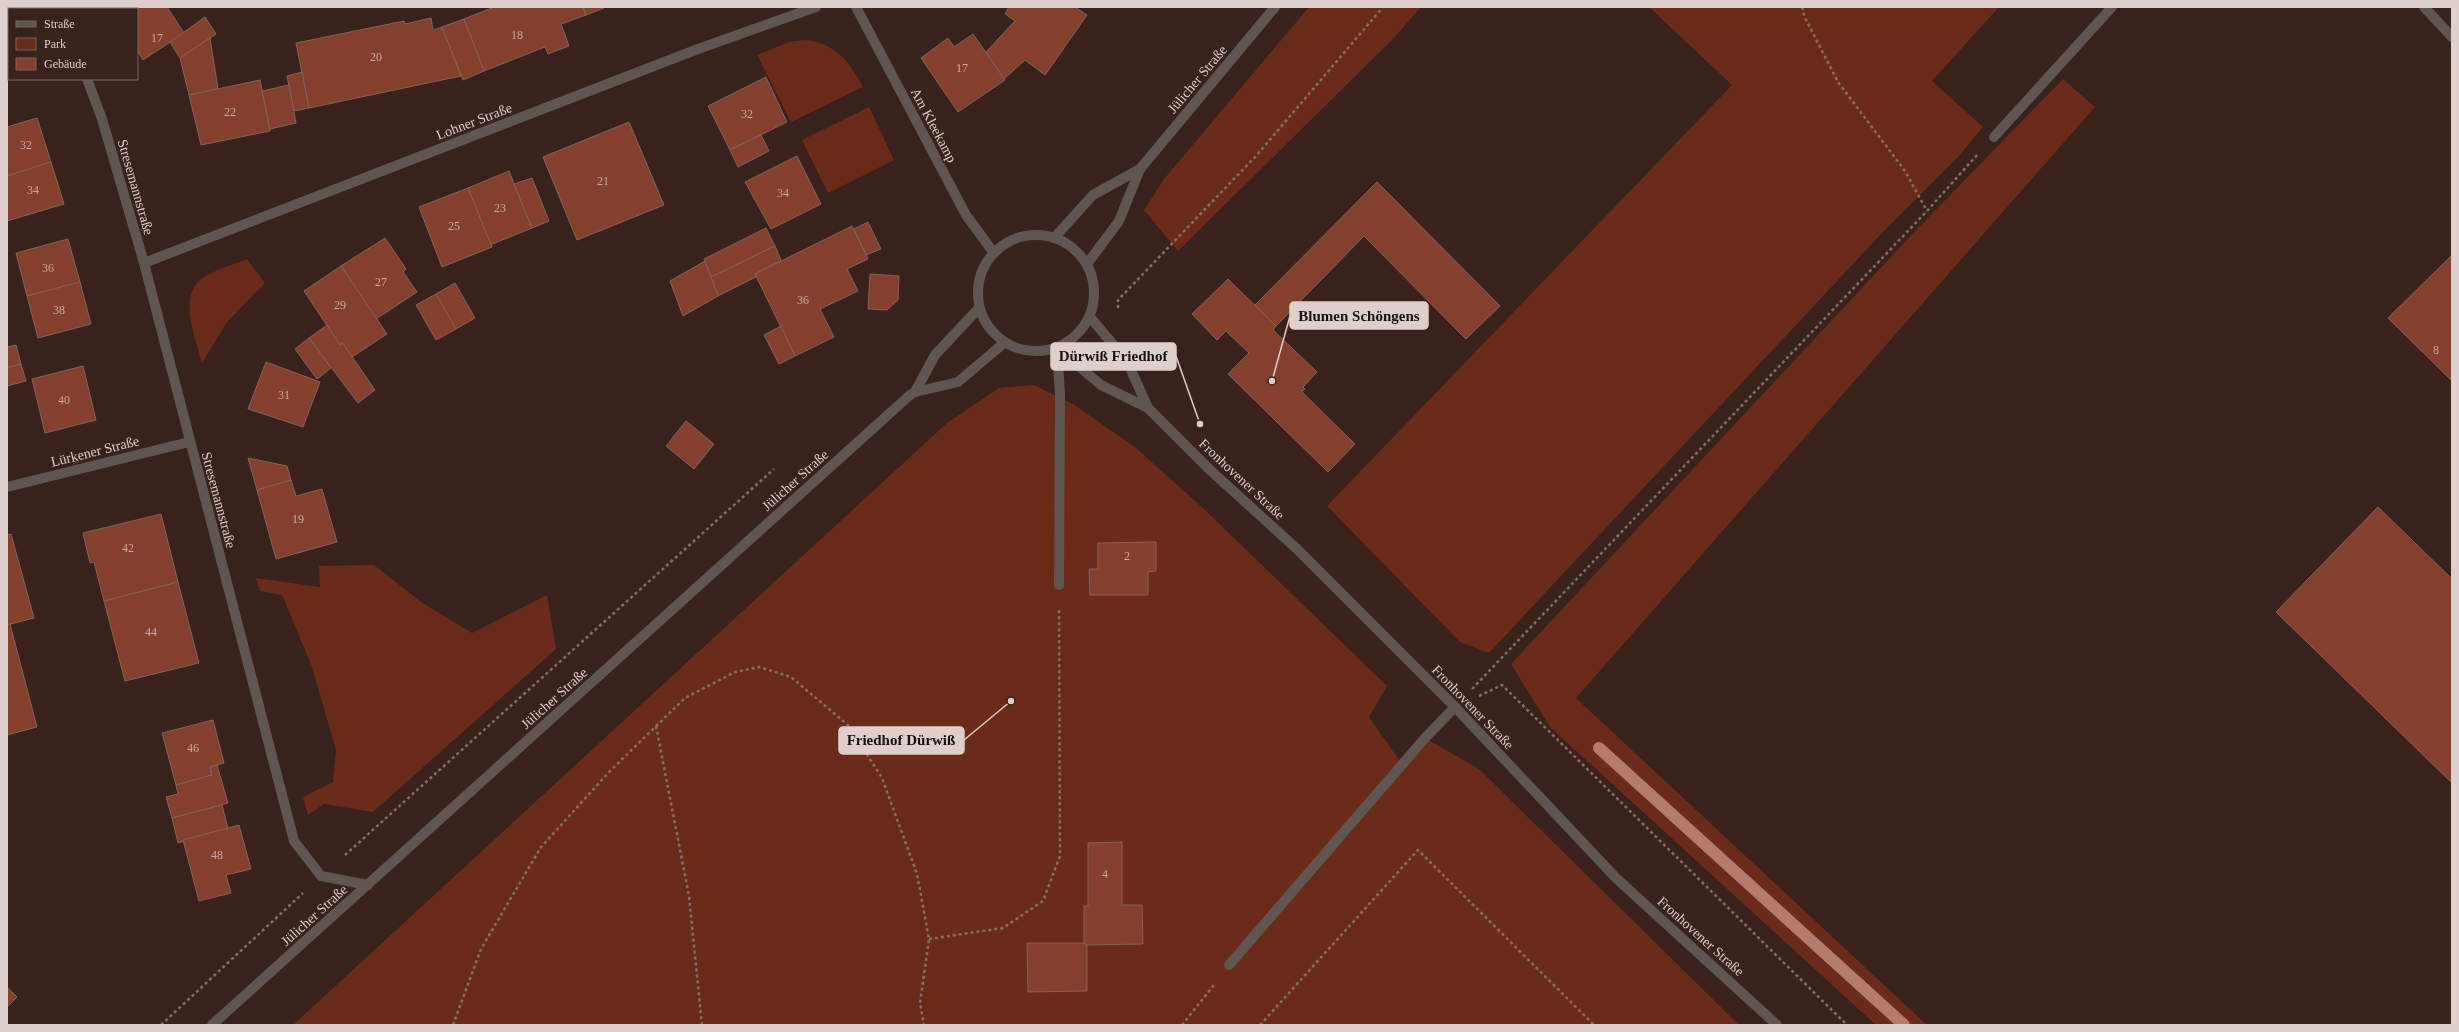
<svg xmlns="http://www.w3.org/2000/svg" width="2459" height="1032" font-family="Georgia,serif">
	<style>
		.green { fill: #6a2b19 }
		.lines { fill: none; stroke-linecap: round; stroke-linejoin: round }
		.stream { stroke: #b37c6d; stroke-width: 12 }
		.building { fill: #84402d; stroke: #80645c }
		.path { stroke: #84706a; stroke-width: 2.5; stroke-dasharray: 3 3; stroke-linecap: butt }
		.minor { stroke: #615552; stroke-width: 10 }
		.labels { text-anchor: middle; stroke-width: 3.5; stroke-linejoin: round; paint-order: stroke }
		.number-label { font-size: 12px; fill: #c8aba3 }
		.street-label { font-size: 14px; fill: #dfcfca; stroke: #39221b }
		.leader { fill: none; stroke: #dfcfca; stroke-width: 1.5 }
		.callout-dot { fill: #dfcfca; stroke: #39221b; stroke-width: 1.5 }
		.callout { fill: #dfcfca; stroke: #dfcfca; stroke-width: 1.5 }
		.callout-label { font-size: 15px; text-anchor: middle; font-weight: bold; fill: #111 }
	</style>
	<rect width="100%" height="100%" fill="#39221b"/>
	<g class="green">
		<polygon points="1309,7 1421,7 1392,40 1178,251 1144,210 1164,179"/>
		<polygon points="1649,7 1999,7 1932,81 1983,127 1958,157 1882,233 1489,653 1460,642 1327,506 1732,85"/>
		<path d="M805,40C835,43 850,62 863,87L791,122L757,55L789,42Z"/>
		<polygon points="2063,79 2095,107 1576,698 1927,1025 1876,1025 1550,727 1511,664 1917,229"/>
		<polygon points="869,107 894,160 828,193 802,140"/>
		<path d="M247,259L265,283L227,322L202,363C196,338 176,295 204,277C217,269 233,265 247,259Z"/>
		<polygon points="1034,385 1073,404 1136,448 1205,510 1387,686 1369,717 1402,764 1425,738 1479,769 1739,1025 293,1025 947,423 999,388"/>
		<polygon points="374,565 421,602 472,633 547,595 556,649 373,812 324,804 308,815 303,797 333,782 336,750 312,667 282,595 260,591 256,578 320,587 319,566"/>
	</g>
	<g class="lines">
		<polyline class="stream" points="1599,748 1904,1025"/>
	</g>
	<g class="building">
		<polygon points="108,7 135,7 132,9 109,9"/>
		<polygon points="135,7 167,7 184,33 143,60 137,50 137,9 132,9"/>
		<polygon points="494,7 583,7 586,15 561,24 569,46 548,54 545,47 484,71 464,19"/>
		<polygon points="583,7 604,7 604,8 586,15"/>
		<polygon points="1009,7 1075,7 1087,15 1045,75 1025,60 1004,79 986,52 1015,21 1005,14"/>
		<polygon points="205,17 216,34 180,58 170,42"/>
		<polygon points="431,18 433,30 442,27 461,76 309,108 296,43 404,21 405,24"/>
		<polygon points="464,19 484,71 463,80 442,27"/>
		<polygon points="973,34 1005,80 958,112 921,58 948,38 954,47"/>
		<polygon points="210,38 218,89 189,95 180,58"/>
		<polygon points="7,65 9,68 7,75"/>
		<polygon points="302,72 309,108 294,111 287,76"/>
		<polygon points="766,77 787,122 730,150 708,106"/>
		<polygon points="260,80 270,131 201,145 189,95"/>
		<polygon points="289,85 296,123 270,129 262,91"/>
		<polygon points="37,118 51,162 7,176 7,127"/>
		<polygon points="629,122 664,205 577,240 543,157"/>
		<polygon points="761,135 769,151 738,167 730,150"/>
		<polygon points="797,156 821,204 771,229 745,182"/>
		<polygon points="51,162 64,204 7,221 7,176"/>
		<polygon points="509,171 532,228 490,245 468,188"/>
		<polygon points="532,178 549,221 532,228 514,184"/>
		<polygon points="1377,182 1500,306 1466,339 1364,236 1276,326 1255,305"/>
		<polygon points="468,188 492,247 442,267 419,207"/>
		<polygon points="868,222 881,249 866,255 854,229"/>
		<polygon points="852,226 868,259 847,269 858,291 820,309 834,337 795,356 755,274"/>
		<polygon points="766,228 775,246 711,277 704,259"/>
		<polygon points="385,238 406,269 403,272 417,292 376,319 341,266"/>
		<polygon points="68,239 80,282 27,296 16,253"/>
		<polygon points="775,246 781,260 755,274 756,277 718,296 711,277"/>
		<polygon points="2452,255 2452,381 2388,318"/>
		<polygon points="705,261 718,296 683,316 670,281"/>
		<polygon points="341,266 387,334 352,357 342,342 340,345 304,291"/>
		<polygon points="870,274 899,276 898,300 887,310 868,309"/>
		<polygon points="1228,279 1276,326 1273,330 1317,372 1303,387 1305,389 1302,392 1355,444 1328,472 1228,374 1249,353 1226,331 1217,340 1192,314"/>
		<polygon points="80,282 91,324 38,338 27,296"/>
		<polygon points="455,283 475,318 456,329 436,294"/>
		<polygon points="436,294 456,329 436,340 416,305"/>
		<polygon points="327,325 340,345 342,342 375,390 358,403 309,338"/>
		<polygon points="781,326 795,356 779,364 764,335"/>
		<polygon points="309,338 331,368 317,379 295,349"/>
		<polygon points="16,345 21,364 7,368 7,347"/>
		<polygon points="266,362 320,382 303,427 248,409"/>
		<polygon points="21,364 26,381 7,386 7,368"/>
		<polygon points="83,366 96,420 45,433 32,379"/>
		<polygon points="686,421 714,444 694,469 666,446"/>
		<polygon points="248,458 287,466 291,480 257,490"/>
		<polygon points="291,480 296,496 322,489 337,542 276,559 257,490"/>
		<polygon points="2378,507 2452,579 2452,783 2276,612"/>
		<polygon points="161,514 178,582 104,601 94,562 90,563 83,533"/>
		<polygon points="11,534 34,618 7,625 7,535"/>
		<polygon points="1156,542 1156,571 1148,572 1148,595 1090,595 1089,569 1098,569 1098,543"/>
		<polygon points="178,582 199,663 125,681 104,601"/>
		<polygon points="10,624 37,727 7,735 7,625"/>
		<polygon points="213,720 224,763 210,767 212,775 176,785 162,733"/>
		<polygon points="217,765 228,803 172,818 166,797 178,794 176,785 212,775 210,767"/>
		<polygon points="222,805 228,828 178,843 172,818"/>
		<polygon points="239,825 251,869 226,875 231,893 199,901 183,840"/>
		<polygon points="1122,842 1122,905 1142,905 1143,944 1084,945 1084,906 1088,906 1088,843"/>
		<polygon points="1027,943 1084,943 1087,945 1087,991 1028,992"/>
		<polygon points="7,987 17,997 7,1007"/>
	</g>
	<g class="lines">
		<g class="path">
			<polyline points="1802,7 1805,18 1838,82 1905,171 1927,211"/>
			<polyline points="1118,308 1118,300 1256,156 1383,7"/>
			<polyline points="1472,689 1927,211 1977,155"/>
			<polyline points="1479,696 1502,685 1847,1025"/>
			<polyline points="656,726 689,896 702,1025"/>
			<polyline points="345,855 774,469"/>
			<polyline points="929,939 1003,928 1043,901 1060,856 1059,610"/>
			<polyline points="161,1025 303,893"/>
			<polyline points="453,1025 481,949 541,847 611,770 685,698 735,672 759,667 791,677 849,726 882,778 917,874 929,939 920,1003 924,1025"/>
			<polyline points="1182,1025 1214,985"/>
			<polyline points="1260,1025 1418,850 1594,1025"/>
		</g>
		<g class="minor">
			<polyline points="50,7 51,9"/>
			<polyline points="856,7 966,215 994,253"/>
			<polyline points="2424,7 2452,37"/>
			<polyline points="87,79 102,119 144,263 294,841 321,876 368,885"/>
			<polyline points="1994,137 2112,7"/>
			<circle cx="1036" cy="293" r="58"/>
			<polyline points="1054,238 1093,195 1140,169"/>
			<polyline points="144,263 698,49 816,7"/>
			<polyline points="1087,264 1119,221 1140,169 1275,7"/>
			<polyline points="1090,317 1127,361 1148,408"/>
			<polyline points="1057,348 1101,385 1148,408 1210,470 1297,549 1455,707 1616,878 1777,1025"/>
			<polyline points="1057,348 1060,394 1059,585"/>
			<polyline points="915,392 935,355 979,308"/>
			<polyline points="7,487 189,442"/>
			<polyline points="1229,965 1425,738 1455,707"/>
			<polyline points="212,1025 910,395 915,392 958,382 1004,343"/>
		</g>
	</g>
	<g class="labels">
		<g class="number-label">
			<text x="517" y="39">18</text>
			<text x="157" y="42">17</text>
			<text x="376" y="61">20</text>
			<text x="962" y="72">17</text>
			<text x="230" y="116">22</text>
			<text x="747" y="118">32</text>
			<text x="26" y="149">32</text>
			<text x="603" y="185">21</text>
			<text x="33" y="194">34</text>
			<text x="783" y="197">34</text>
			<text x="500" y="212">23</text>
			<text x="454" y="230">25</text>
			<text x="48" y="272">36</text>
			<text x="381" y="286">27</text>
			<text x="803" y="304">36</text>
			<text x="340" y="309">29</text>
			<text x="59" y="314">38</text>
			<text x="2436" y="354">8</text>
			<text x="284" y="399">31</text>
			<text x="64" y="404">40</text>
			<text x="298" y="523">19</text>
			<text x="128" y="552">42</text>
			<text x="1127" y="560">2</text>
			<text x="151" y="636">44</text>
			<text x="193" y="752">46</text>
			<text x="217" y="859">48</text>
			<text x="1105" y="878">4</text>
		</g>
		<g class="street-label">
			<text transform="translate(1197 79) rotate(-50)" y="5">Jülicher Straße</text>
			<text transform="translate(474 121) rotate(-21)" y="5">Lohner Straße</text>
			<text transform="translate(934 125) rotate(62)" y="5">Am Kleekamp</text>
			<text transform="translate(136 187) rotate(74)" y="5">Stresemannstraße</text>
			<text transform="translate(95 451) rotate(-14)" y="5">Lürkener Straße</text>
			<text transform="translate(1242 479) rotate(43)" y="5">Fronhovener Straße</text>
			<text transform="translate(795 480) rotate(-42)" y="5">Jülicher Straße</text>
			<text transform="translate(219 500) rotate(75)" y="5">Stresemannstraße</text>
			<text transform="translate(554 698) rotate(-42)" y="5">Jülicher Straße</text>
			<text transform="translate(1473 707) rotate(46)" y="5">Fronhovener Straße</text>
			<text transform="translate(314 915) rotate(-42)" y="5">Jülicher Straße</text>
			<text transform="translate(1701 936) rotate(42)" y="5">Fronhovener Straße</text>
		</g>
	</g>
	<path class="leader" d="M1272 381L1290 316M1200 424L1176 356M1011 701L964 740"/>
	<g class="callout-dot">
		<circle cx="1272" cy="381" r="4"/>
		<circle cx="1200" cy="424" r="4"/>
		<circle cx="1011" cy="701" r="4"/>
	</g>
	<g class="callout">
		<rect x="1290" y="302" width="138" height="27" rx="4"/>
		<rect x="1051" y="343" width="125" height="27" rx="4"/>
		<rect x="839" y="727" width="125" height="27" rx="4"/>
	</g>
	<g class="callout-label">
		<text x="1359" y="321">Blumen Schöngens</text>
		<text x="1113" y="361">Dürwiß Friedhof</text>
		<text x="901" y="745">Friedhof Dürwiß</text>
	</g>
	<rect width="2459" height="1032" fill="none" stroke="#dfcfca" stroke-width="16"/>
	<rect x="8" y="8" width="130" height="72" fill="#39221b" stroke="#7b6761"/>
	<rect x="16" y="21" width="20" height="6" fill="#615552" stroke="#7b6761"/>
	<text x="44" y="28" font-size="12" fill="#dfcfca">Straße</text>
	<rect x="16" y="38" width="20" height="12" fill="#6a2b19" stroke="#7b6761"/>
	<text x="44" y="48" font-size="12" fill="#dfcfca">Park</text>
	<rect x="16" y="58" width="20" height="12" fill="#84402d" stroke="#7b6761"/>
	<text x="44" y="68" font-size="12" fill="#dfcfca">Gebäude</text>
</svg>
